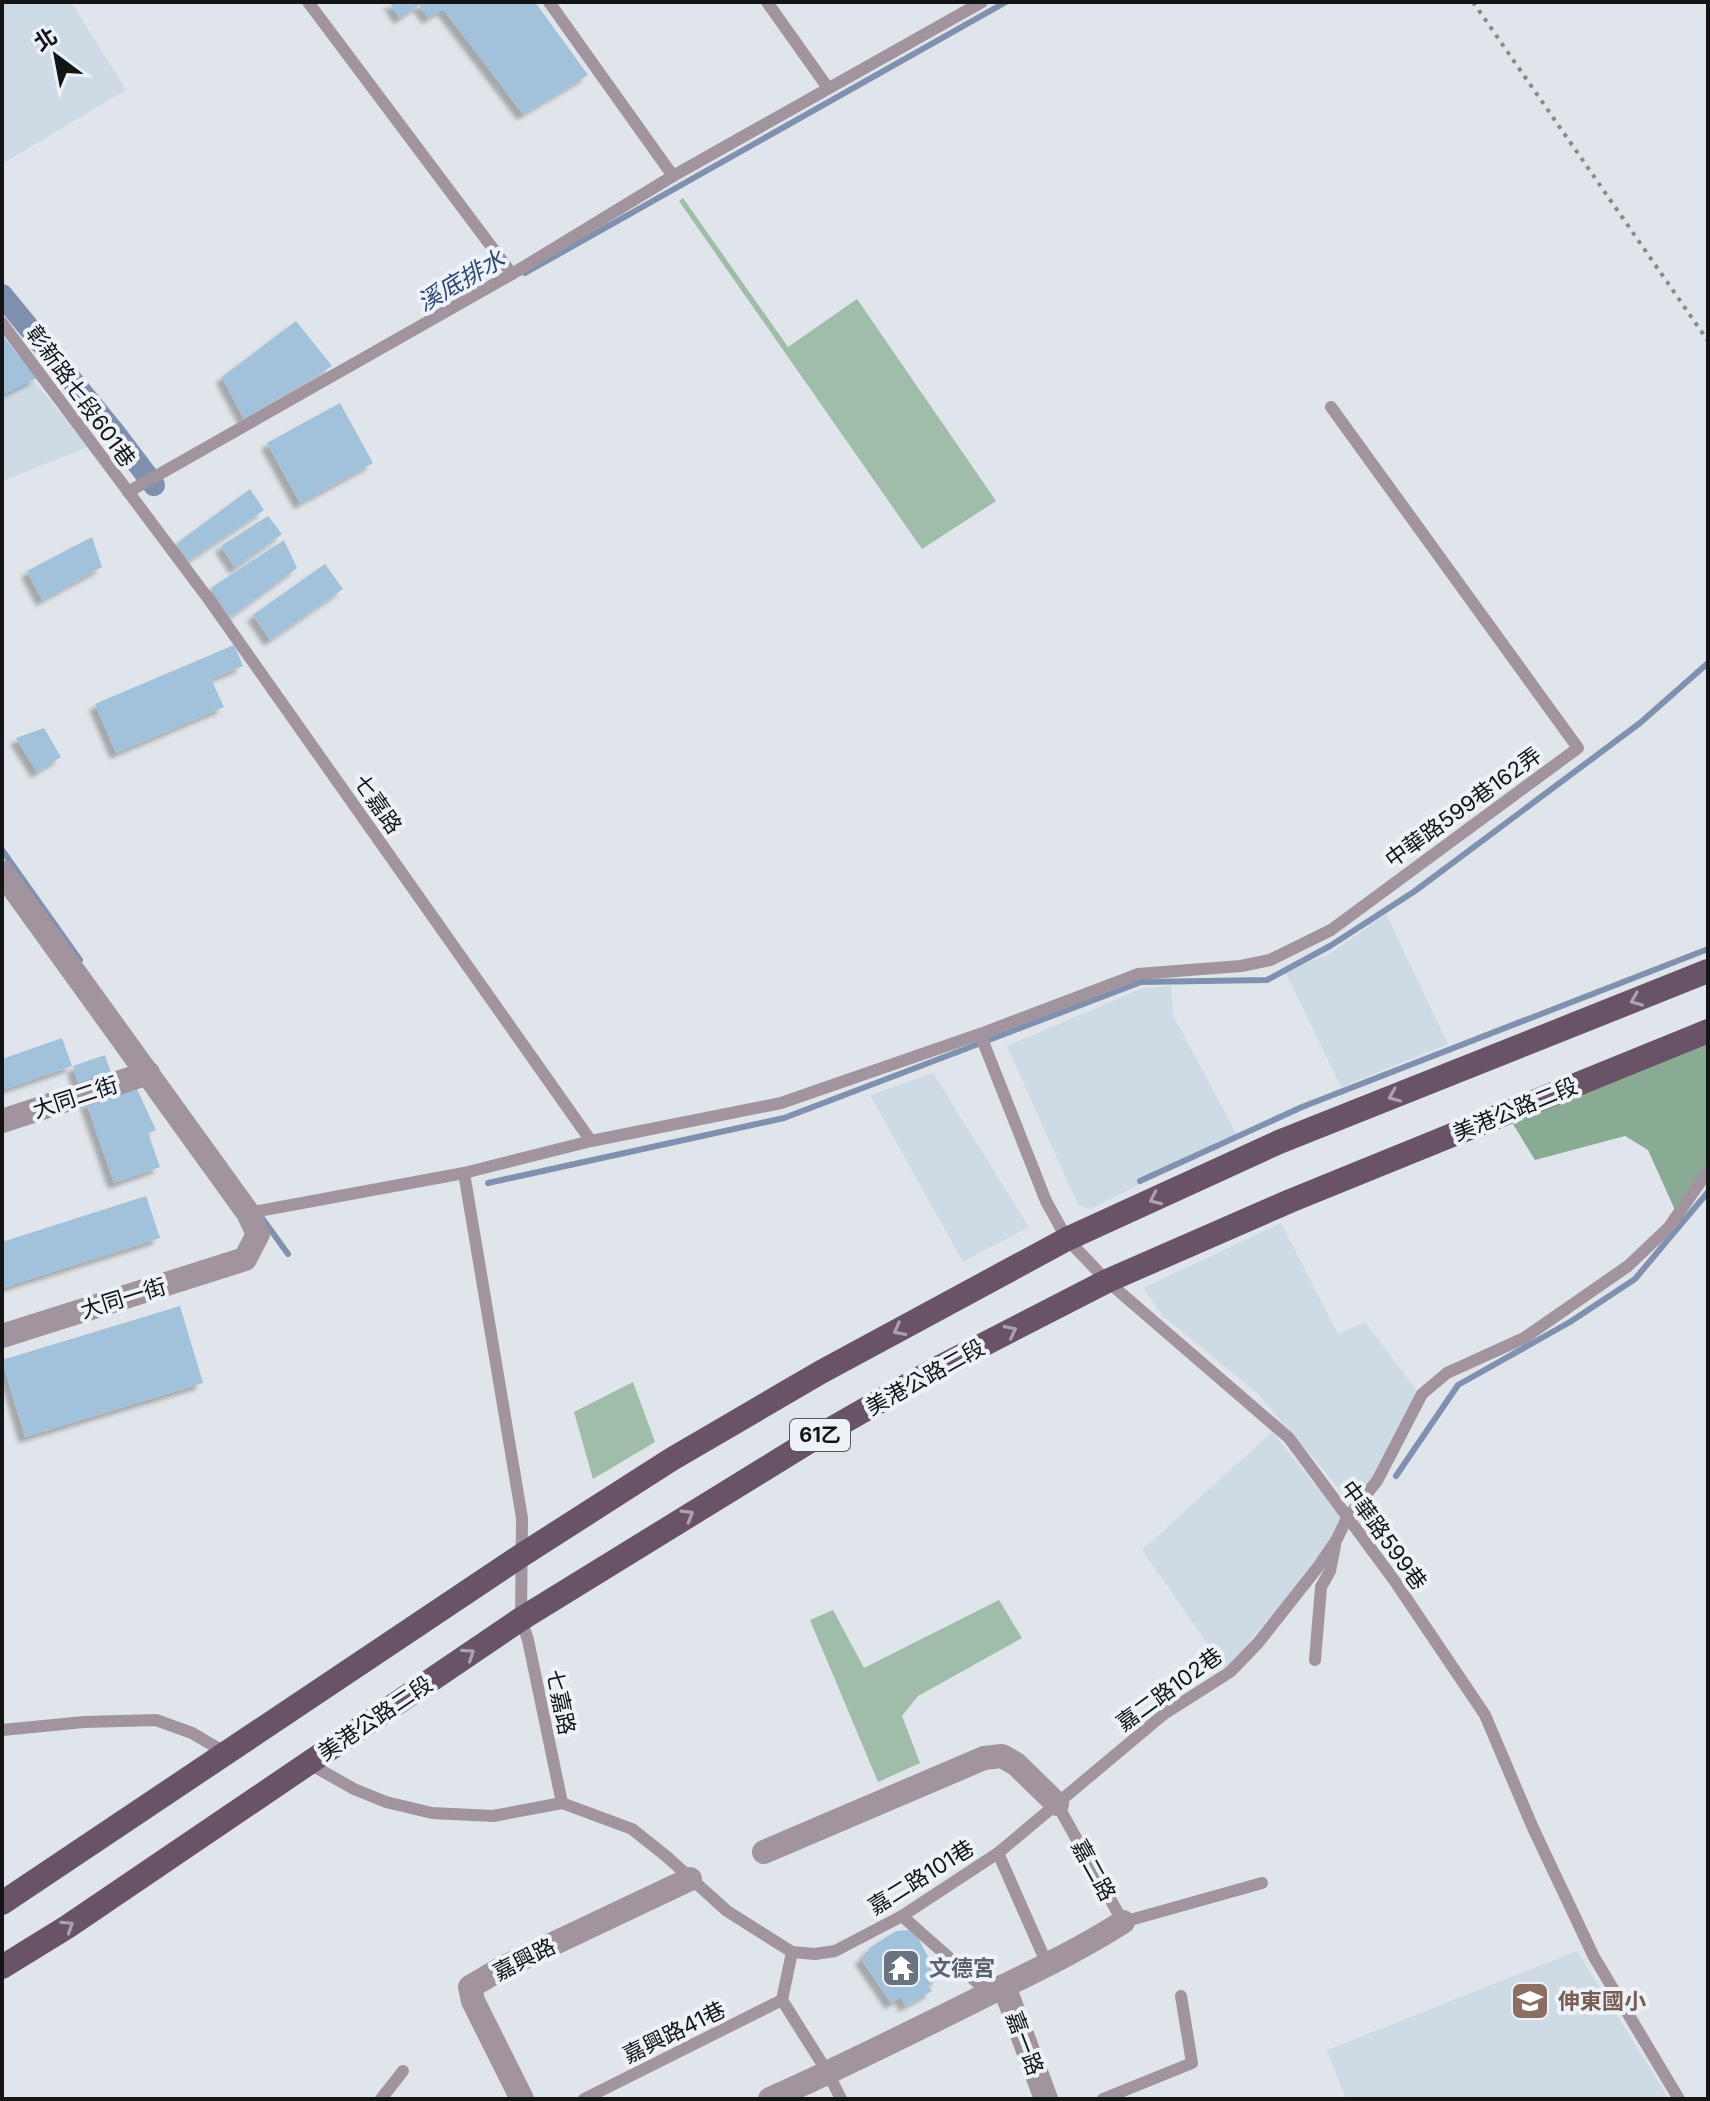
<svg xmlns="http://www.w3.org/2000/svg" width="1710" height="2101" font-family="Inter,'Noto Sans TC',sans-serif">
	<style>
		.built { fill: #cedbe5 }
		.green { fill: #9fbda8 }
		.forest { fill: #89ab94 }
		.lines { fill: none; stroke-linecap: round; stroke-linejoin: round }
		.stream { stroke: #8091b0; stroke-width: 6 }
		.canal { stroke: #8091b0; stroke-width: 22 }
		.building { fill: #a2c1da; filter: url(#shadow) }
		.path { stroke: #878b8f; stroke-width: 4; stroke-dasharray: 4 6; stroke-linecap: butt }
		.lane { stroke: #a1949f; stroke-width: 12 }
		.street { stroke: #a1949f; stroke-width: 24 }
		.primary { stroke: #695366; stroke-width: 24 }
		.oneway { stroke: #aaa2af }
		.labels { text-anchor: middle; stroke-width: 8; stroke-linejoin: round; paint-order: stroke }
		.shield { fill: #ecf2f8; stroke: #53575a; stroke-width: 2 }
		.shield-label { font-size: 20px; font-weight: bold; fill: #121416 }
		.street-label { font-size: 22px; fill: #121416; stroke: #ecf2f8 }
		.worship-label { font-size: 22px; font-weight: bold; fill: #5b616d; stroke: #ecf2f8; text-anchor: start }
		.education-label { font-size: 22px; font-weight: bold; fill: #785e54; stroke: #ecf2f8; text-anchor: start }
		.water-label { font-size: 24px; font-style: italic; fill: #304773; stroke: #ecf2f8 }
	</style>
	<defs>
		<filter id="shadow"><feDropShadow dx="-6" dy="6" stdDeviation="2" flood-color="#0004"/></filter>
	</defs>
	<rect width="100%" height="100%" fill="#dfe5ea"/>
	<g class="built">
		<polygon points="7,2 71,2 126,90 2,164 2,5"/>
		<polygon points="2,342 88,447 2,481"/>
		<polygon points="1386,914 1448,1044 1341,1087 1285,971 1330,954"/>
		<polygon points="1171,986 1173,1015 1237,1135 1091,1209 1078,1205 1007,1046 1143,988"/>
		<polygon points="933,1073 1029,1227 963,1262 870,1095"/>
		<polygon points="1281,1223 1338,1334 1365,1322 1425,1402 1371,1489 1359,1495 1346,1496 1258,1394 1163,1316 1143,1288"/>
		<polygon points="1272,1432 1341,1517 1338,1535 1226,1670 1142,1550"/>
		<polygon points="1577,1951 1669,2099 1346,2099 1327,2050"/>
	</g>
	<g class="green">
		<polygon points="683,198 788,347 857,299 996,501 922,549 679,201"/>
		<polygon points="633,1382 655,1442 593,1479 574,1412"/>
		<polygon points="999,1600 1022,1638 918,1696 902,1716 920,1763 878,1782 810,1620 833,1610 864,1668"/>
	</g>
	<polygon class="forest" points="1708,1041 1708,1174 1679,1219 1648,1150 1625,1136 1535,1160 1513,1124"/>
	<g class="lines">
		<g class="stream">
			<polyline points="525,273 1006,2"/>
			<polyline points="2,850 80,960"/>
			<polyline points="1140,1181 1302,1107 1708,949"/>
			<polyline points="488,1183 784,1118 1141,982 1267,980 1330,946 1415,891 1640,723 1708,663"/>
			<polyline points="262,1218 288,1254"/>
			<polyline points="1396,1476 1458,1385 1570,1322 1635,1279 1708,1192"/>
		</g>
		<polyline class="canal" points="2,295 114,432 154,485"/>
	</g>
	<g class="building">
		<polygon points="389,2 535,2 588,75 523,114 443,9 428,18 419,5 400,18"/>
		<polygon points="296,321 332,366 244,419 222,377"/>
		<polygon points="2,335 37,378 2,395"/>
		<polygon points="340,403 373,463 300,503 267,443"/>
		<polygon points="250,489 264,510 188,561 176,544"/>
		<polygon points="268,516 282,534 235,568 221,546"/>
		<polygon points="92,537 102,567 42,600 27,571"/>
		<polygon points="284,540 297,568 229,618 211,588"/>
		<polygon points="325,564 343,589 270,640 253,615"/>
		<polygon points="234,645 243,666 211,679 224,707 116,753 95,704"/>
		<polygon points="44,728 61,757 37,772 16,738"/>
		<polygon points="62,1038 72,1066 2,1090 2,1059"/>
		<polygon points="105,1055 114,1082 80,1092 73,1066"/>
		<polygon points="135,1085 156,1130 148,1133 160,1167 114,1183 86,1102"/>
		<polygon points="146,1196 160,1238 2,1288 2,1242"/>
		<polygon points="180,1306 203,1383 25,1437 2,1360"/>
		<polygon points="914,1930 939,1978 928,1985 932,1991 905,2006 901,1997 891,2003 861,1959 871,1947 896,1931"/>
	</g>
	<g class="lines">
		<polyline class="path" points="1473,2 1708,341"/>
		<g class="lane">
			<polyline points="308,2 512,274"/>
			<polyline points="549,2 673,176"/>
			<polyline points="767,2 828,88"/>
			<polyline points="2,323 210,601 591,1141"/>
			<polyline points="128,492 512,274 673,176 982,2"/>
			<polyline points="980,1034 1046,1201 1067,1239 1107,1281 1289,1438 1394,1580 1485,1715 1533,1828 1594,1957 1679,2099"/>
			<polyline points="464,1173 522,1518 521,1619 528,1640 562,1803 632,1829 666,1856 727,1911 792,1952 815,1954 835,1951 902,1916 998,1853 1164,1714 1230,1672 1258,1643 1318,1567 1337,1539 1347,1518 1377,1481 1422,1394 1447,1373 1524,1338 1628,1266 1669,1227 1708,1171"/>
			<polyline points="248,1213 464,1173 591,1141 781,1103 980,1034 1138,974 1241,966 1270,960 1331,930 1578,748 1331,407"/>
			<polyline points="1315,1660 1321,1587 1330,1571 1335,1546"/>
			<polyline points="2,1730 84,1722 156,1720 192,1733 226,1753"/>
			<polyline points="308,1763 354,1789 386,1802 432,1813 493,1816 562,1803"/>
			<polyline points="1057,1804 1123,1922 1262,1883"/>
			<polyline points="998,1853 1047,1964"/>
			<polyline points="902,1916 989,1993"/>
			<polyline points="792,1952 782,2000 828,2073 841,2099"/>
			<polyline points="381,2099 403,2071"/>
			<polyline points="584,2099 782,2000"/>
			<polyline points="1103,2099 1192,2063 1181,1996"/>
		</g>
		<g class="street">
			<polyline points="2,872 248,1213 258,1234 245,1259 2,1336"/>
			<polyline points="2,1121 148,1073"/>
			<polyline points="764,1852 984,1758 1002,1756 1016,1764 1057,1804"/>
			<polyline points="1004,1986 1046,2099"/>
			<polyline points="522,2099 473,2001 470,1987 502,1968 690,1879"/>
			<path d="M770,2099C840,2068 908,2034 976,2000C1026,1975 1076,1952 1123,1922"/>
		</g>
		<g class="primary">
			<polyline points="2,1903 522,1555 672,1459 821,1372 1067,1239 1279,1142 1708,971"/>
			<polyline points="2,1967 67,1927 521,1619 810,1441 938,1368 1107,1281 1290,1201 1708,1031"/>
		</g>
	</g>
	<defs><path id="oneway-chevron" d="M-2-3.5L2.5 0L-2 3.5" fill="none" stroke-width="1.6" stroke-linecap="round" stroke-linejoin="round" transform="scale(2)"/></defs>
	<g class="oneway">
		<use href="#oneway-chevron" transform="translate(1636 1000) rotate(158)"/>
		<use href="#oneway-chevron" transform="translate(1394 1096) rotate(158)"/>
		<use href="#oneway-chevron" transform="translate(1155 1199) rotate(155)"/>
		<use href="#oneway-chevron" transform="translate(899 1330) rotate(152)"/>
		<use href="#oneway-chevron" transform="translate(1011 1331) rotate(-27)"/>
		<use href="#oneway-chevron" transform="translate(688 1515) rotate(-31)"/>
		<use href="#oneway-chevron" transform="translate(469 1654) rotate(-34)"/>
		<use href="#oneway-chevron" transform="translate(68 1926) rotate(-33)"/>
	</g>
	<defs>
		<g id="temple-square" transform="scale(2)"><rect x="-9" y="-9" width="18" height="18" rx="4" fill="#6b7280" stroke="#ecf2f8"/><path d="M0-6L5-2H3V0L6.5 2.5H4V6H1.5V3h-3V6H-4V2.5H-6.5L-3 0V-2H-5Z" fill="#fff"/></g>
		<g id="school-square" transform="scale(2)"><rect x="-9" y="-9" width="18" height="18" rx="4" fill="#8d6e63" stroke="#ecf2f8"/><path d="M0-5L7-2L0 1L-7-2ZM-4 1L0 2.5L4 1V4Q0 6-4 4Z" fill="#fff"/></g>
	</defs>
	<g fill-rule="evenodd">
		<use href="#temple-square" x="901" y="1968"/>
		<use href="#school-square" x="1530" y="2001"/>
	</g>
	<g class="labels">
		<rect class="shield" x="790" y="1419" width="60" height="32" rx="6"/>
		<g class="shield-label">
			<text x="820" y="1442">61乙</text>
		</g>
		<g class="street-label">
			<text transform="translate(81 396) rotate(54)" y="8">彰新路七段601巷</text>
			<text transform="translate(378 804) rotate(55)" y="8">七嘉路</text>
			<text transform="translate(1463 807) rotate(-36)" y="8">中華路599巷162弄</text>
			<text transform="translate(75 1097) rotate(-18)" y="8">大同二街</text>
			<text transform="translate(1515 1109) rotate(-22)" y="8">美港公路二段</text>
			<text transform="translate(123 1298) rotate(-17)" y="8">大同一街</text>
			<text transform="translate(925 1377) rotate(-29)" y="8">美港公路二段</text>
			<text transform="translate(1384 1535) rotate(54)" y="8">中華路599巷</text>
			<text transform="translate(1169 1689) rotate(-36)" y="8">嘉二路102巷</text>
			<text transform="translate(561 1702) rotate(78)" y="8">七嘉路</text>
			<text transform="translate(375 1718) rotate(-34)" y="8">美港公路二段</text>
			<text transform="translate(1094 1870) rotate(61)" y="8">嘉二路</text>
			<text transform="translate(921 1877) rotate(-32)" y="8">嘉二路101巷</text>
			<text transform="translate(524 1959) rotate(-27)" y="8">嘉興路</text>
			<text transform="translate(674 2032) rotate(-26)" y="8">嘉興路41巷</text>
			<text transform="translate(1025 2043) rotate(69)" y="8">嘉一路</text>
		</g>
		<g class="worship-label">
			<text x="929" y="1976">文德宮</text>
		</g>
		<g class="education-label">
			<text x="1558" y="2009">伸東國小</text>
		</g>
		<g class="water-label">
			<text transform="translate(461 281) rotate(-30)" y="8">溪底排水</text>
		</g>
	</g>
	<rect width="1710" height="2101" fill="none" stroke="#121416" stroke-width="8"/>
	<g transform="translate(56 56) rotate(328)" stroke="#ecf2f8" stroke-width="6" paint-order="stroke">
	<path d="M0-6L14 30L0 20L-14 30Z" fill="#121416"/>
	<text y="-12" font-size="22" font-weight="bold" text-anchor="middle" fill="#121416">北</text>
	</g>
</svg>
